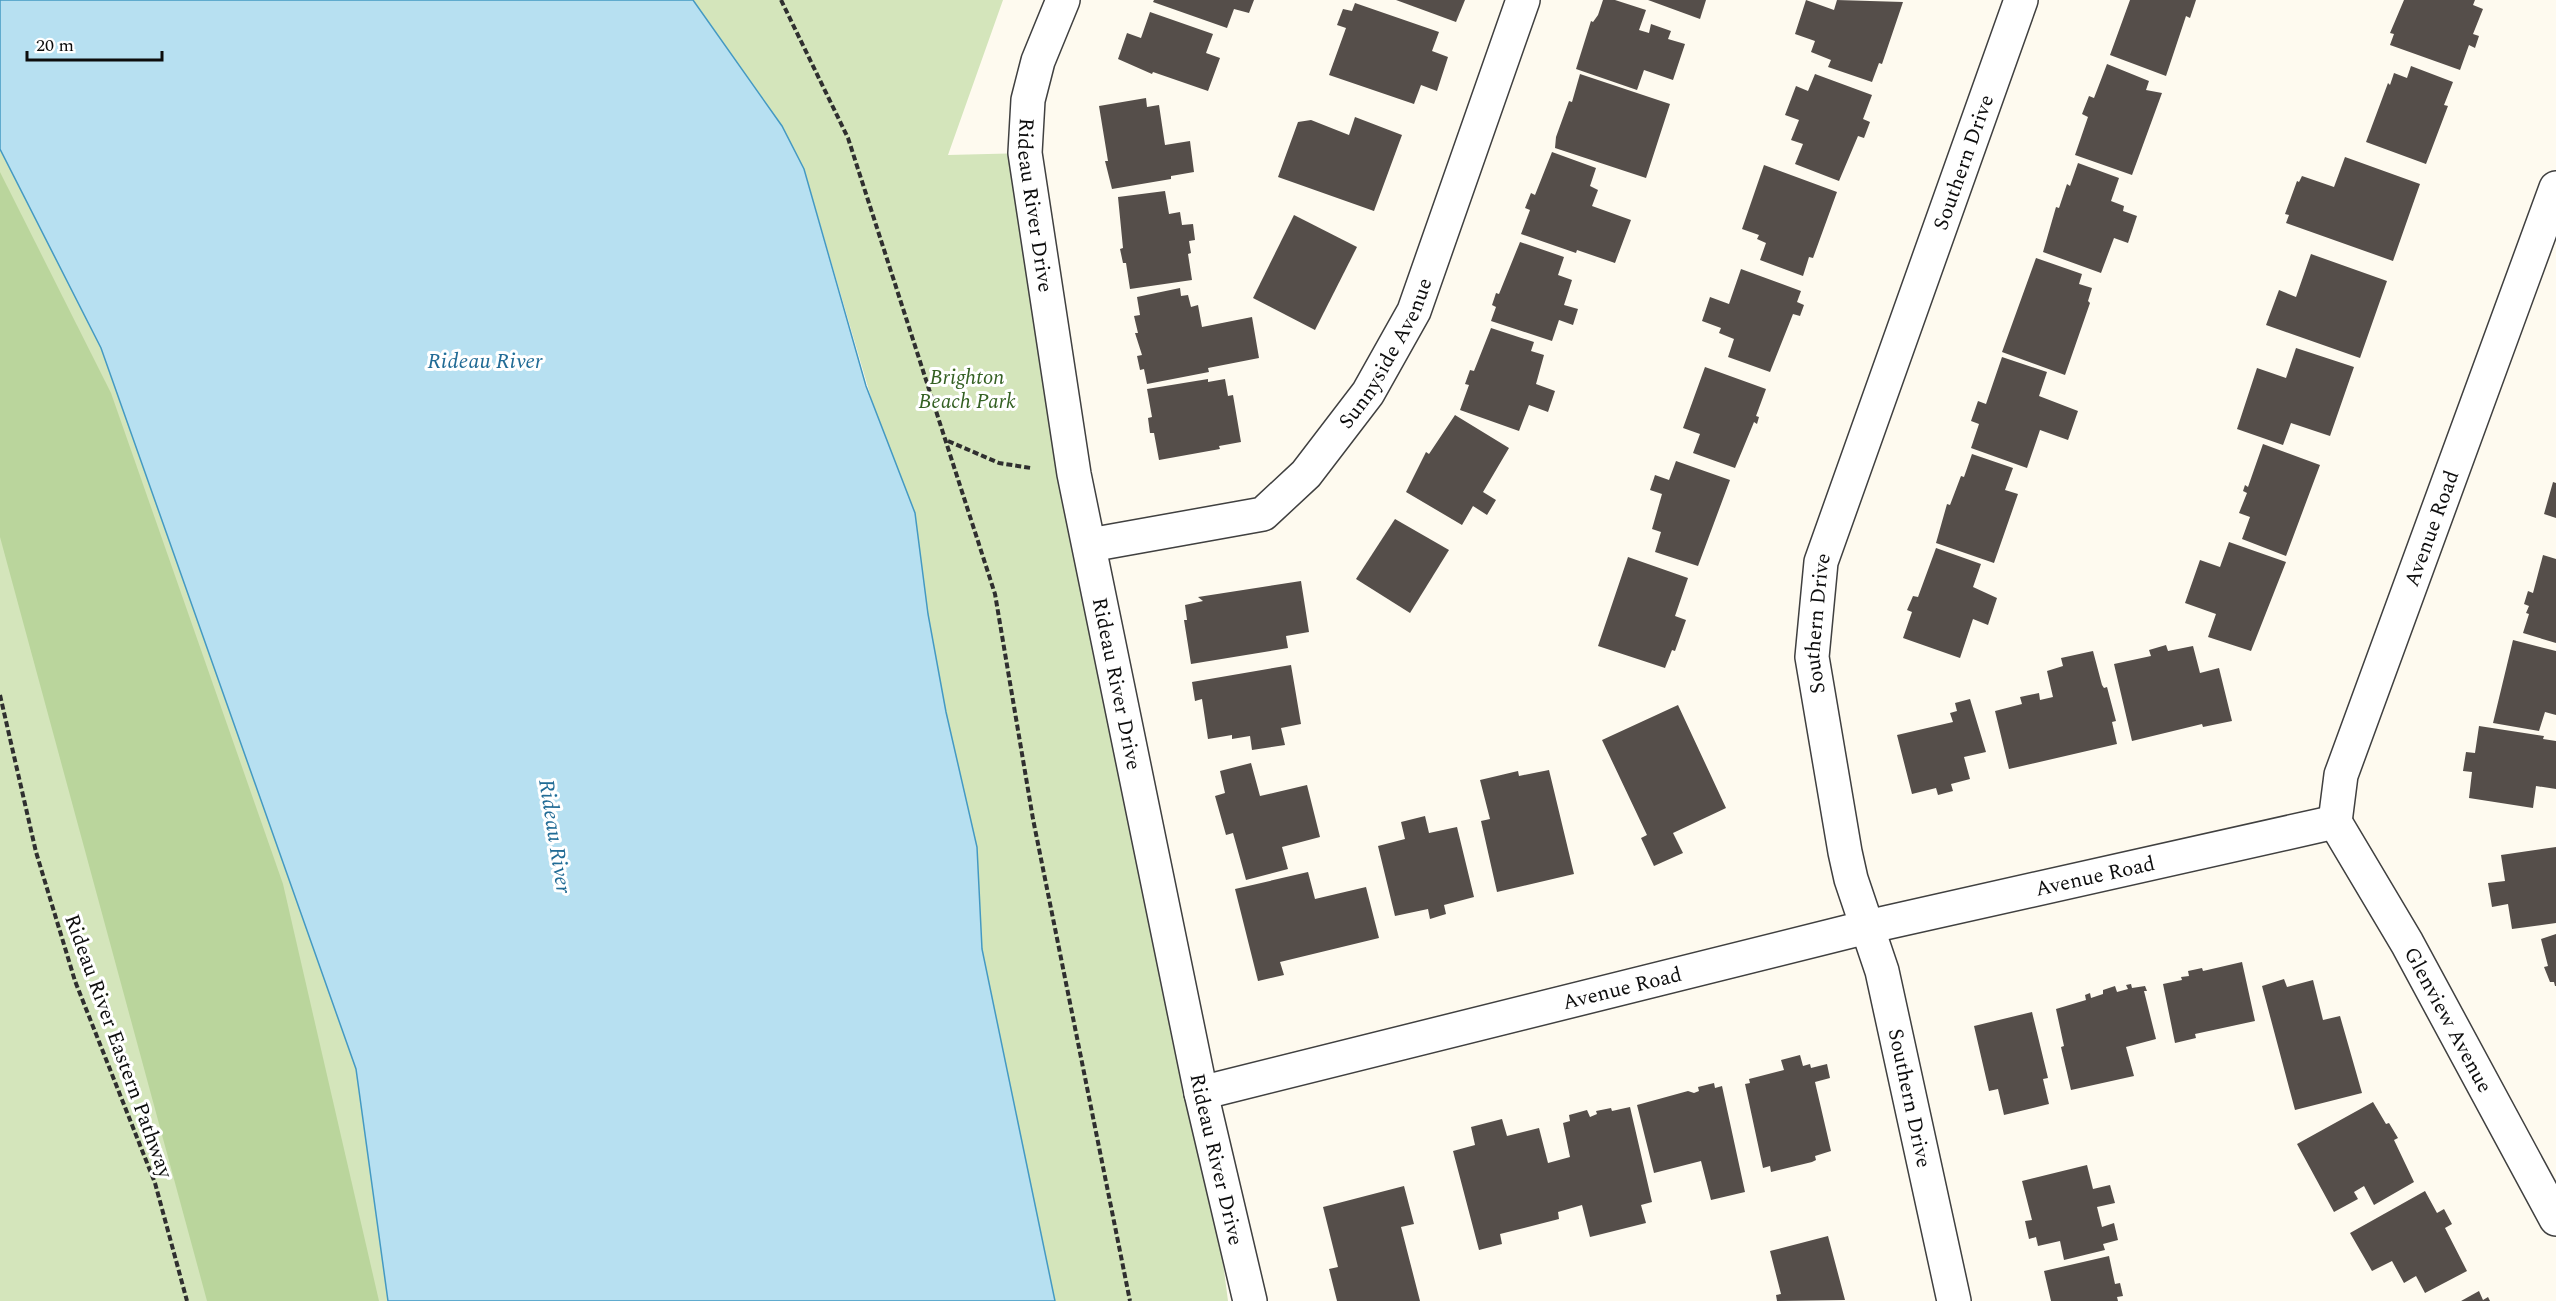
<svg xmlns="http://www.w3.org/2000/svg" width="2556" height="1301" font-family="Spectral,serif">
	<style>
		.green { fill: #d4e5bb }
		.forest { fill: #bad59c }
		.water { fill: #b7e0f1; stroke: #4499c2; stroke-width: 1.5 }
		.building { fill: #554e4a }
		.lines { fill: none; stroke-linecap: round; stroke-linejoin: round }
		.minor-casing { stroke: #404040; stroke-width: 36 }
		.path { stroke: #2f2f2f; stroke-width: 4; stroke-dasharray: 6 3; stroke-linecap: butt }
		.minor { stroke: #fff; stroke-width: 33 }
		.labels { text-anchor: middle; stroke-width: 6; stroke-linejoin: round; paint-order: stroke }
		.street-label { font-size: 21px; fill: #0d0d0d; stroke: #fff }
		.park-label { font-size: 21px; font-style: italic; fill: #346023; stroke: #fff }
		.water-label { font-size: 22px; font-style: italic; fill: #216b95; stroke: #fff }
	</style>
	<rect width="100%" height="100%" fill="#fefaef"/>
	<g class="green">
		<polygon points="693,0 1003,0 948,155 1025,153 1201,1093 1228,1301 1055,1301 982,949 977,847 946,712 928,614 877,418 804,169 782,126"/>
		<polygon points="0,149 101,348 356,1069 388,1301 0,1301"/>
	</g>
	<polygon class="forest" points="0,172 111,393 283,884 379,1301 207,1301 0,537"/>
	<polygon class="water" points="0,0 693,0 782,126 804,169 866,386 915,513 928,614 946,712 977,847 982,949 1055,1301 388,1301 356,1069 101,348 0,149"/>
	<g class="building">
		<polygon points="1154,0 1254,0 1249,13 1234,9 1227,28 1153,2"/>
		<polygon points="1396,0 1465,0 1456,22"/>
		<polygon points="1603,0 1615,0 1646,10 1639,30 1649,33 1651,24 1671,31 1668,39 1685,44 1673,80 1644,70 1637,90 1576,69 1591,21 1593,22 1598,15"/>
		<polygon points="1648,0 1706,0 1700,19"/>
		<polygon points="1806,0 1834,10 1837,0 1903,2 1882,64 1879,63 1872,82 1828,67 1831,60 1811,52 1815,41 1795,34"/>
		<polygon points="2130,0 2196,0 2190,18 2186,16 2166,76 2110,55"/>
		<polygon points="2404,0 2475,0 2473,5 2483,9 2473,34 2479,36 2475,48 2469,45 2460,70 2390,45 2394,34 2390,33"/>
		<polygon points="1355,3 1439,32 1432,51 1448,57 1437,91 1421,85 1414,104 1329,75 1346,28 1337,25 1343,9 1352,11"/>
		<polygon points="1150,12 1213,34 1206,53 1220,58 1208,91 1153,72 1152,74 1118,59 1127,33 1141,38"/>
		<polygon points="2107,64 2149,81 2146,90 2162,93 2132,175 2075,155 2088,117 2082,114 2089,96 2094,98"/>
		<polygon points="2411,66 2453,82 2444,105 2448,106 2426,164 2366,142 2388,83 2390,85 2394,73 2407,78"/>
		<polygon points="1580,74 1670,104 1646,178 1555,148 1556,137 1569,101 1572,102"/>
		<polygon points="1815,74 1872,95 1863,119 1870,122 1864,138 1858,136 1839,181 1795,164 1803,144 1791,140 1799,120 1785,115 1796,86 1808,91"/>
		<polygon points="1146,98 1147,107 1159,105 1165,145 1190,141 1194,172 1171,176 1171,179 1112,189 1105,161 1108,161 1099,106"/>
		<polygon points="1355,117 1402,135 1374,211 1278,177 1298,122 1311,120 1349,135"/>
		<polygon points="1552,152 1596,168 1590,186 1598,190 1592,206 1631,220 1615,263 1577,250 1576,253 1521,234 1530,210 1525,208 1531,193 1535,195"/>
		<polygon points="2345,157 2420,184 2393,261 2286,223 2289,215 2285,214 2297,181 2299,182 2302,176 2334,187"/>
		<polygon points="2078,163 2119,178 2111,201 2124,206 2123,211 2137,216 2128,243 2114,238 2101,273 2043,252 2056,207 2059,208 2067,184 2070,186"/>
		<polygon points="1764,165 1837,192 1813,258 1809,257 1803,276 1760,260 1766,243 1757,239 1759,235 1742,229"/>
		<polygon points="1165,191 1169,214 1180,212 1182,225 1193,224 1195,240 1189,241 1191,253 1188,254 1192,280 1130,289 1126,263 1123,263 1120,249 1123,248 1118,197"/>
		<polygon points="1294,215 1357,247 1315,330 1253,298"/>
		<polygon points="1520,242 1564,257 1558,275 1572,280 1564,305 1578,309 1573,325 1559,320 1552,341 1491,321 1496,307 1492,305 1496,293 1499,294"/>
		<polygon points="2311,254 2387,281 2360,358 2266,325 2279,290 2296,297"/>
		<polygon points="2036,258 2082,274 2079,284 2092,288 2088,301 2090,303 2065,375 2002,352"/>
		<polygon points="1741,269 1801,291 1797,302 1804,305 1800,316 1793,314 1770,372 1728,357 1734,339 1719,333 1721,328 1702,321 1710,297 1729,304"/>
		<polygon points="1180,288 1181,296 1188,295 1191,307 1198,305 1202,327 1252,317 1259,358 1208,368 1209,372 1147,384 1144,369 1140,370 1137,356 1142,355 1135,333 1138,333 1134,316 1140,315 1137,297"/>
		<polygon points="1491,328 1534,342 1531,351 1544,355 1536,384 1555,391 1548,412 1529,405 1519,431 1460,410 1469,385 1465,384 1470,370 1474,371"/>
		<polygon points="2296,348 2354,367 2330,436 2291,423 2283,445 2237,429 2257,368 2286,378"/>
		<polygon points="2002,357 2047,372 2039,396 2078,411 2068,440 2040,430 2027,468 1971,448 1979,424 1971,421 1978,401 1986,404"/>
		<polygon points="1705,367 1766,389 1756,416 1759,417 1757,424 1754,422 1735,468 1693,453 1700,434 1683,428"/>
		<polygon points="1208,379 1208,382 1225,379 1228,396 1233,395 1241,442 1219,446 1220,449 1159,460 1154,433 1150,433 1148,418 1152,417 1147,389"/>
		<polygon points="1455,415 1509,448 1483,492 1496,500 1487,515 1473,506 1462,525 1406,492 1426,452 1429,454"/>
		<polygon points="2263,444 2320,465 2286,556 2242,539 2250,517 2239,513 2247,493 2243,491 2245,485 2248,487"/>
		<polygon points="1972,454 2013,468 2005,490 2018,494 1994,563 1936,543 1947,504 1950,505 1961,476 1964,477"/>
		<polygon points="1676,461 1730,480 1698,566 1655,552 1661,532 1652,529 1662,494 1650,490 1655,475 1669,480"/>
		<polygon points="2553,482 2556,483 2556,518 2544,514"/>
		<polygon points="1395,519 1449,550 1410,613 1356,579"/>
		<polygon points="2229,542 2286,562 2251,651 2208,637 2216,614 2185,603 2200,560 2220,567"/>
		<polygon points="1936,548 1981,564 1973,587 1997,598 1988,625 1973,619 1960,658 1903,638 1912,612 1907,610 1913,596 1918,597"/>
		<polygon points="2543,555 2556,559 2556,643 2523,633 2529,614 2526,613 2529,606 2524,604 2528,591 2533,593"/>
		<polygon points="1628,557 1688,578 1675,616 1686,620 1675,651 1672,650 1665,668 1598,646"/>
		<polygon points="1301,581 1309,632 1286,636 1288,648 1191,664 1184,620 1187,620 1185,605 1203,601 1198,597"/>
		<polygon points="2513,640 2556,651 2556,715 2545,712 2539,731 2493,723"/>
		<polygon points="2166,645 2168,651 2193,646 2200,673 2219,668 2232,721 2203,727 2202,724 2132,741 2114,664 2151,656 2149,650"/>
		<polygon points="2093,651 2102,685 2104,688 2107,687 2116,721 2112,722 2117,744 2009,769 1995,711 2022,704 2020,697 2039,693 2040,700 2053,697 2047,671 2063,666 2061,658"/>
		<polygon points="1291,665 1301,724 1281,728 1285,745 1252,750 1250,736 1232,739 1232,735 1208,739 1202,699 1195,701 1192,682"/>
		<polygon points="1970,699 1986,752 1964,757 1970,779 1951,784 1953,791 1938,795 1936,788 1912,794 1897,735 1953,722 1950,713 1957,711 1955,703"/>
		<polygon points="1678,705 1726,808 1673,833 1683,853 1654,866 1641,838 1647,835 1602,740"/>
		<polygon points="2479,726 2544,736 2543,739 2556,741 2556,789 2536,786 2533,808 2469,798 2472,772 2463,771 2466,752 2475,753"/>
		<polygon points="1251,763 1260,796 1307,785 1320,837 1282,847 1288,869 1246,880 1233,833 1226,835 1215,796 1225,793 1220,771"/>
		<polygon points="1549,770 1574,874 1497,892 1481,821 1490,819 1480,780 1518,771 1519,776"/>
		<polygon points="1425,816 1429,833 1457,827 1474,897 1444,905 1446,914 1430,919 1428,909 1395,916 1378,846 1405,839 1401,822"/>
		<polygon points="2556,847 2556,923 2512,929 2508,904 2492,907 2488,883 2505,881 2501,855"/>
		<polygon points="1308,872 1315,899 1366,887 1379,938 1280,962 1284,975 1258,981 1235,889"/>
		<polygon points="2556,934 2556,986 2555,986 2554,982 2550,982 2544,967 2548,966 2541,939"/>
		<polygon points="2242,962 2255,1021 2195,1034 2196,1038 2175,1043 2163,984 2182,980 2181,977 2189,976 2188,971 2202,968 2203,971"/>
		<polygon points="2284,979 2287,987 2313,980 2323,1020 2340,1016 2362,1093 2295,1110 2262,986"/>
		<polygon points="2131,984 2132,988 2145,986 2147,991 2144,991 2156,1039 2126,1047 2134,1076 2071,1090 2061,1047 2064,1046 2056,1009 2086,1000 2085,995 2090,993 2091,998 2103,994 2103,990 2115,986 2117,992 2128,989 2126,985"/>
		<polygon points="2032,1012 2048,1078 2043,1079 2049,1104 2004,1115 1998,1089 1989,1091 1974,1026"/>
		<polygon points="1800,1055 1803,1066 1810,1064 1811,1068 1827,1064 1830,1078 1815,1082 1831,1151 1815,1156 1816,1160 1812,1162 1771,1172 1770,1166 1763,1168 1745,1084 1750,1083 1749,1079 1784,1070 1781,1060"/>
		<polygon points="1714,1083 1715,1088 1722,1086 1745,1192 1711,1200 1701,1161 1654,1173 1637,1105 1688,1091 1694,1093 1699,1091 1698,1087"/>
		<polygon points="2373,1102 2386,1124 2389,1123 2398,1138 2394,1140 2414,1182 2374,1205 2364,1186 2354,1192 2358,1199 2334,1212 2297,1144"/>
		<polygon points="1630,1107 1652,1202 1641,1205 1646,1223 1590,1237 1582,1205 1558,1212 1559,1219 1500,1234 1502,1244 1479,1250 1453,1151 1475,1145 1471,1127 1502,1119 1507,1136 1539,1128 1548,1163 1570,1157 1563,1123 1570,1121 1569,1115 1587,1110 1590,1117 1597,1114 1596,1111 1611,1108 1612,1111"/>
		<polygon points="2087,1165 2093,1189 2110,1185 2115,1203 2097,1207 2102,1227 2114,1223 2118,1240 2103,1244 2105,1250 2064,1260 2060,1241 2038,1246 2036,1237 2029,1239 2025,1221 2032,1220 2022,1181"/>
		<polygon points="1404,1186 1414,1224 1401,1227 1420,1301 1337,1301 1329,1269 1338,1267 1323,1207"/>
		<polygon points="2425,1191 2437,1213 2444,1209 2452,1224 2445,1228 2467,1271 2425,1293 2416,1276 2404,1283 2392,1261 2372,1271 2350,1233"/>
		<polygon points="1828,1236 1845,1300 1777,1301 1776,1295 1781,1294 1770,1251"/>
		<polygon points="2109,1256 2115,1284 2120,1283 2123,1296 2117,1297 2118,1301 2051,1301 2044,1271"/>
		<polygon points="2479,1291 2483,1300 2488,1297 2490,1301 2461,1301"/>
	</g>
	<g class="lines">
		<g class="minor-casing">
			<g id="minor">
				<path id="s1" d="M1063,0L1038,61L1028,100L1025,153L1074,474L1201,1093L1250,1301"/>
				<path id="s2" d="M1090,545L1263,514L1306,474L1368,393L1414,311L1523,0"/>
				<path id="s3" d="M2335,822L2341,775L2556,188"/>
				<path id="s4" d="M2335,822L2407,943L2556,1219"/>
				<path id="s5" d="M1201,1093L1867,927L2335,822"/>
				<path id="s6" d="M1954,1301L1882,971L1851,879L1845,852L1812,657L1821,562L2021,0"/>
			</g>
		</g>
		<g class="path">
			<polyline points="781,0 848,138 995,594 1033,819 1130,1301"/>
			<polyline points="948,441 999,463 1031,468"/>
			<polyline points="0,695 36,852 75,981 155,1183 187,1301"/>
		</g>
		<use href="#minor" class="minor"/>
	</g>
	<g class="labels">
		<g class="street-label">
			<text dy="7" stroke="none"><textPath href="#s6" startOffset="1180">Southern Drive</textPath></text>
			<text dy="7" stroke="none"><textPath href="#s1" startOffset="212">Rideau River Drive</textPath></text>
			<text dy="7" stroke="none"><textPath href="#s2" startOffset="380">Sunnyside Avenue</textPath></text>
			<text dy="7" stroke="none"><textPath href="#s3" startOffset="310">Avenue Road</textPath></text>
			<text dy="7" stroke="none"><textPath href="#s6" startOffset="694">Southern Drive</textPath></text>
			<text dy="7" stroke="none"><textPath href="#s1" startOffset="698">Rideau River Drive</textPath></text>
			<text dy="7" stroke="none"><textPath href="#s5" startOffset="920">Avenue Road</textPath></text>
			<text dy="7" stroke="none"><textPath href="#s5" startOffset="434">Avenue Road</textPath></text>
			<text dy="7" stroke="none"><textPath href="#s4" startOffset="228">Glenview Avenue</textPath></text>
			<text transform="translate(119 1046) rotate(70)" y="7">Rideau River Eastern Pathway</text>
			<text transform="translate(1910 1098) rotate(78)" y="7">Southern Drive</text>
			<text dy="7" stroke="none"><textPath href="#s1" startOffset="1184">Rideau River Drive</textPath></text>
		</g>
		<g class="park-label">
			<text x="967" y="384">Brighton<tspan x="967" dy="24">Beach Park</tspan></text>
		</g>
		<g class="water-label">
			<text x="485" y="368">Rideau River</text>
			<text transform="translate(556 836) rotate(81)" y="8">Rideau River</text>
		</g>
	</g>
	<path d="M27 51v9h135v-9" fill="none" stroke="#0d0d0d" stroke-width="3"/>
	<text x="36" y="51" font-size="18" fill="#0d0d0d" stroke="#ffffff" stroke-width="4.5" paint-order="stroke">20 m</text>
</svg>
